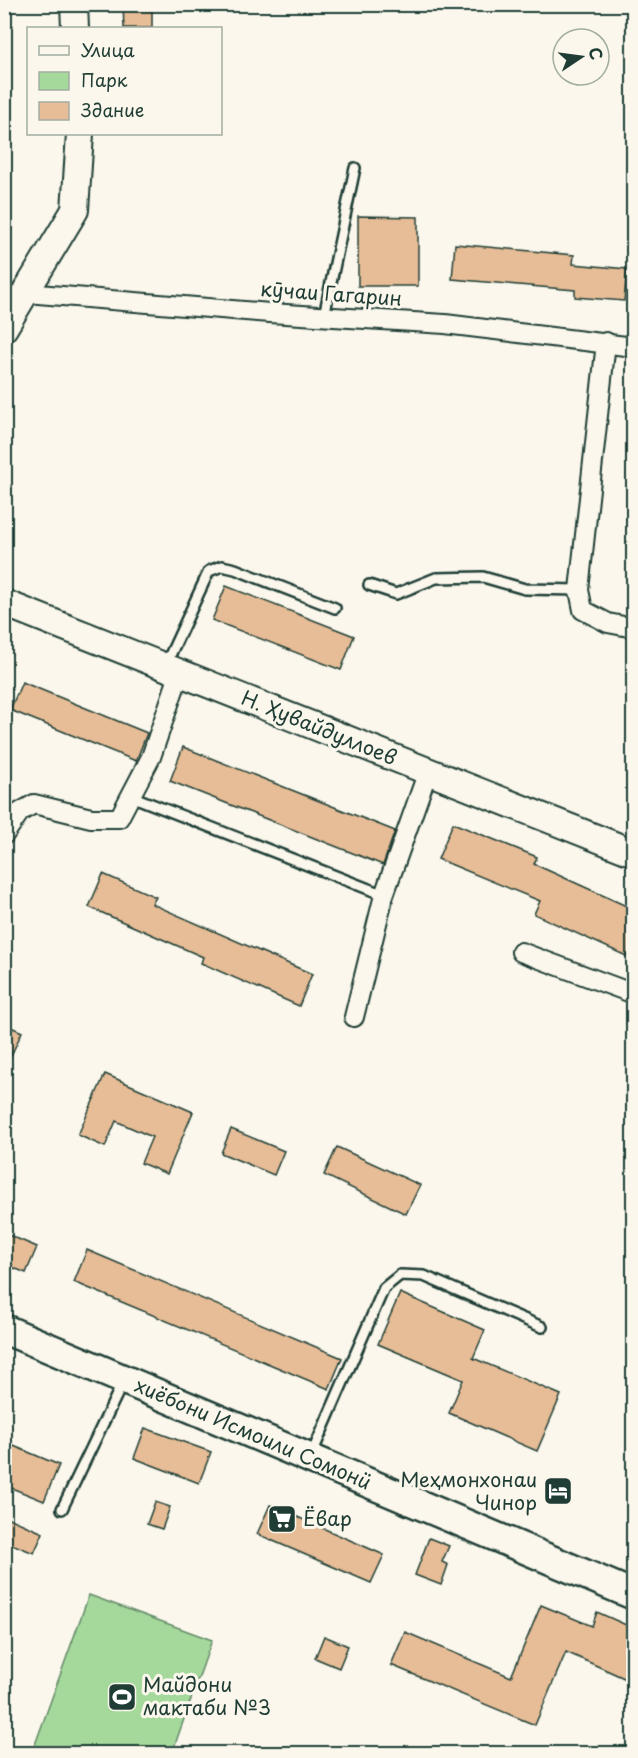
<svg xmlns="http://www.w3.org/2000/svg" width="638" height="1758" font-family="'Playpen Sans',sans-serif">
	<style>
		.green { fill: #a5d89b; stroke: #628a68; stroke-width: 1.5 }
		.building { fill: #e7bd97; stroke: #1f3d34; stroke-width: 1.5 }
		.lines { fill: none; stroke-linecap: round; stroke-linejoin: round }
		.lane-casing { stroke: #1f3d34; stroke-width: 14 }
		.street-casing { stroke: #1f3d34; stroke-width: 22 }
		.secondary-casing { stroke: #1f3d34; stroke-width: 30 }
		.primary-casing { stroke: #1f3d34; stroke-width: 33 }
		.lane { stroke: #fbf7ec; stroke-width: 9 }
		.street { stroke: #fbf7ec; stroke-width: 18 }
		.secondary { stroke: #fbf7ec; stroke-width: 26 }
		.primary { stroke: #fbf7ec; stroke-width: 28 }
		.labels { text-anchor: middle; stroke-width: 6; stroke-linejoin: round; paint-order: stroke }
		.street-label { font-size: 20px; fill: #1f3d34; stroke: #fbf7ec }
		.poi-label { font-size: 20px; fill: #1f3d34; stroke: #fbf7ec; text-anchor: start }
	</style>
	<rect width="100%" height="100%" fill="#fbf7ec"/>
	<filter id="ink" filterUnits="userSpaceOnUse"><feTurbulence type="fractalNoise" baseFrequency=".0167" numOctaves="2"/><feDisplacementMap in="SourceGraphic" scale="12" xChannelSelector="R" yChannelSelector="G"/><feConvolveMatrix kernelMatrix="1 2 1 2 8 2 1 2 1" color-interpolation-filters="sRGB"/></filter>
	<g filter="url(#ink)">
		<polygon class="green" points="89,1595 212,1640 172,1753 32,1753"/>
		<g class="building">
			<polygon points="123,4 152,4 152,28 124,28"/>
			<polygon points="358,216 418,217 418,286 358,286"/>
			<polygon points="455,244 574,255 573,264 627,269 624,301 575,297 575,290 452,279"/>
			<polygon points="226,586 354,636 341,670 212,620"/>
			<polygon points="22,682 147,733 136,761 10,710"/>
			<polygon points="183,747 395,831 383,865 170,781"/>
			<polygon points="453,823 537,857 534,864 633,909 633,959 534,914 540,901 438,859"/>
			<polygon points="103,874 156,897 152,904 312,974 299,1006 201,963 203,957 89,907"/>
			<polygon points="4,1024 22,1032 4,1071"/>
			<polygon points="105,1074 193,1112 167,1174 141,1163 152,1137 116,1121 105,1147 78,1135"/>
			<polygon points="231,1129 284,1151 274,1175 221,1153"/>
			<polygon points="337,1147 420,1185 406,1214 324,1175"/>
			<polygon points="4,1233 37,1247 26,1273 4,1264"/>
			<polygon points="87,1250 342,1358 329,1389 74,1282"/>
			<polygon points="400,1293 485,1330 473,1358 561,1395 537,1451 449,1413 463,1380 378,1344"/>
			<polygon points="145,1428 211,1452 199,1483 134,1458"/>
			<polygon points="4,1442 59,1465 44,1501 4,1485"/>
			<polygon points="155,1502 170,1507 162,1529 147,1524"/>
			<polygon points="270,1505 384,1555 371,1583 257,1534"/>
			<polygon points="4,1516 43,1533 34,1553 4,1541"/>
			<polygon points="429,1538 449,1546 442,1562 448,1565 441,1585 415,1575"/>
			<polygon points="541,1605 592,1626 597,1612 633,1628 633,1682 566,1652 535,1725 391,1665 405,1632 511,1677"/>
			<polygon points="324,1636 348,1646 339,1668 315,1658"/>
		</g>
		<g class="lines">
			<g class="lane-casing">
				<g id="lane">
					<polyline points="324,316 355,168"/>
					<polyline points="369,585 396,594 436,578 483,577 525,589 579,590"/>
					<polyline points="166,664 209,571 222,566 235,569 335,608"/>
					<polyline points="131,796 384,895"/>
					<polyline points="311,1456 384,1288 400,1275 424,1276 542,1327"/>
					<polyline points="62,1509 123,1382"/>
				</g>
			</g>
			<g class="street-casing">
				<g id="street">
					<polyline points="26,293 270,313 445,324 634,347"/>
					<polyline points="606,342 579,590 583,610 608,623 634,628"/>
					<polyline points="4,835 20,812 34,804 91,818 119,818 151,757 180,672"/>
					<polyline points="521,952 634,994"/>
					<polyline points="354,1017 384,895 428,771"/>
				</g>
			</g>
			<g class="secondary-casing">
				<g id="secondary">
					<polyline points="74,4 75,28"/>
					<polyline points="4,328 75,210 80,134"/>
					<polyline points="4,603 634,853"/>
				</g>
			</g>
			<g class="primary-casing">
				<polyline id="primary" points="4,1329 634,1595"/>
			</g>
			<use href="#lane" class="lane"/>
			<use href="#street" class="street"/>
			<use href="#secondary" class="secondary"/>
			<use href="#primary" class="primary"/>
		</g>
	</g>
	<defs>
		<g id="hotel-square" transform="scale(1.5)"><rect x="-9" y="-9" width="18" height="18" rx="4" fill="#1f3d34" stroke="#fbf7ec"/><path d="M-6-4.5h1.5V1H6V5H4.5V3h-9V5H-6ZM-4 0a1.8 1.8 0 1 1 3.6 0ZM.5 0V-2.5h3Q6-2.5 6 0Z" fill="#fff"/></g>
		<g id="supermarket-square" transform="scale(1.5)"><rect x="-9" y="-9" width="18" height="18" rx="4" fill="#1f3d34" stroke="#fbf7ec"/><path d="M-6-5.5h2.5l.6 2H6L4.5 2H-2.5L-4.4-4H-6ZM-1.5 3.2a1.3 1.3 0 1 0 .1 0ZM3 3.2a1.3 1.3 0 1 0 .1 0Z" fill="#fff"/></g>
		<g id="stadium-square" transform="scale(1.5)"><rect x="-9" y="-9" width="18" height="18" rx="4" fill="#1f3d34" stroke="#fbf7ec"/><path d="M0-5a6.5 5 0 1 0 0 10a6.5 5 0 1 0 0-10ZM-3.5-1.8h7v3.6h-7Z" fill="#fff"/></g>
	</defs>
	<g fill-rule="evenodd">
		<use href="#hotel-square" x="558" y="1491"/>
		<use href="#supermarket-square" x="282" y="1519"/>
		<use href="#stadium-square" x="122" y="1697"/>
	</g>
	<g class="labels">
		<g class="street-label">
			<text transform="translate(331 294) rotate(4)" y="7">кӯчаи Гагарин</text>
			<text transform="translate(319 728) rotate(22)" y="7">Н. Ҳувайдуллоев</text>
			<text transform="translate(253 1434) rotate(23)" y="7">хиёбони Исмоили Сомонӣ</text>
		</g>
		<g class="poi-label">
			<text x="537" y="1487" text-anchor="end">Меҳмонхонаи<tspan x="537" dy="23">Чинор</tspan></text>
			<text x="303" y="1526">Ёвар</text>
			<text x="143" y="1692">Майдони<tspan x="143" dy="23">мактаби №3</tspan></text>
		</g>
	</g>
	<rect width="638" height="1758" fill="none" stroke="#fbf7ec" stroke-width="24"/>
	<rect x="12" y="12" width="614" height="1734" fill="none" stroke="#1f3d34" stroke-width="2" filter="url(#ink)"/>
	<rect x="27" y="27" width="195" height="108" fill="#fbf7ec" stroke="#a3ada2" stroke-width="1.5"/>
	<rect x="39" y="46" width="30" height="9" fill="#fbf7ec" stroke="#a3ada2" stroke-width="1.5"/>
	<text x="81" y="57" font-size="18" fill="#1f3d34">Улица</text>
	<rect x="39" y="72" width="30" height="18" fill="#a5d89b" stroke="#a3ada2" stroke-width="1.5"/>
	<text x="81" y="87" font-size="18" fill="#1f3d34">Парк</text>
	<rect x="39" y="102" width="30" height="18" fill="#e7bd97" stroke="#a3ada2" stroke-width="1.5"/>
	<text x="81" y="117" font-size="18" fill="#1f3d34">Здание</text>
	<g transform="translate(581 57) rotate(77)"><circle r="28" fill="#fbf7ec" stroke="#a3ada2" stroke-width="1.5"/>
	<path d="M0-4.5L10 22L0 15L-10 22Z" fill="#1f3d34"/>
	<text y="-9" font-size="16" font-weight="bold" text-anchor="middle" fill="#1f3d34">С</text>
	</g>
</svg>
